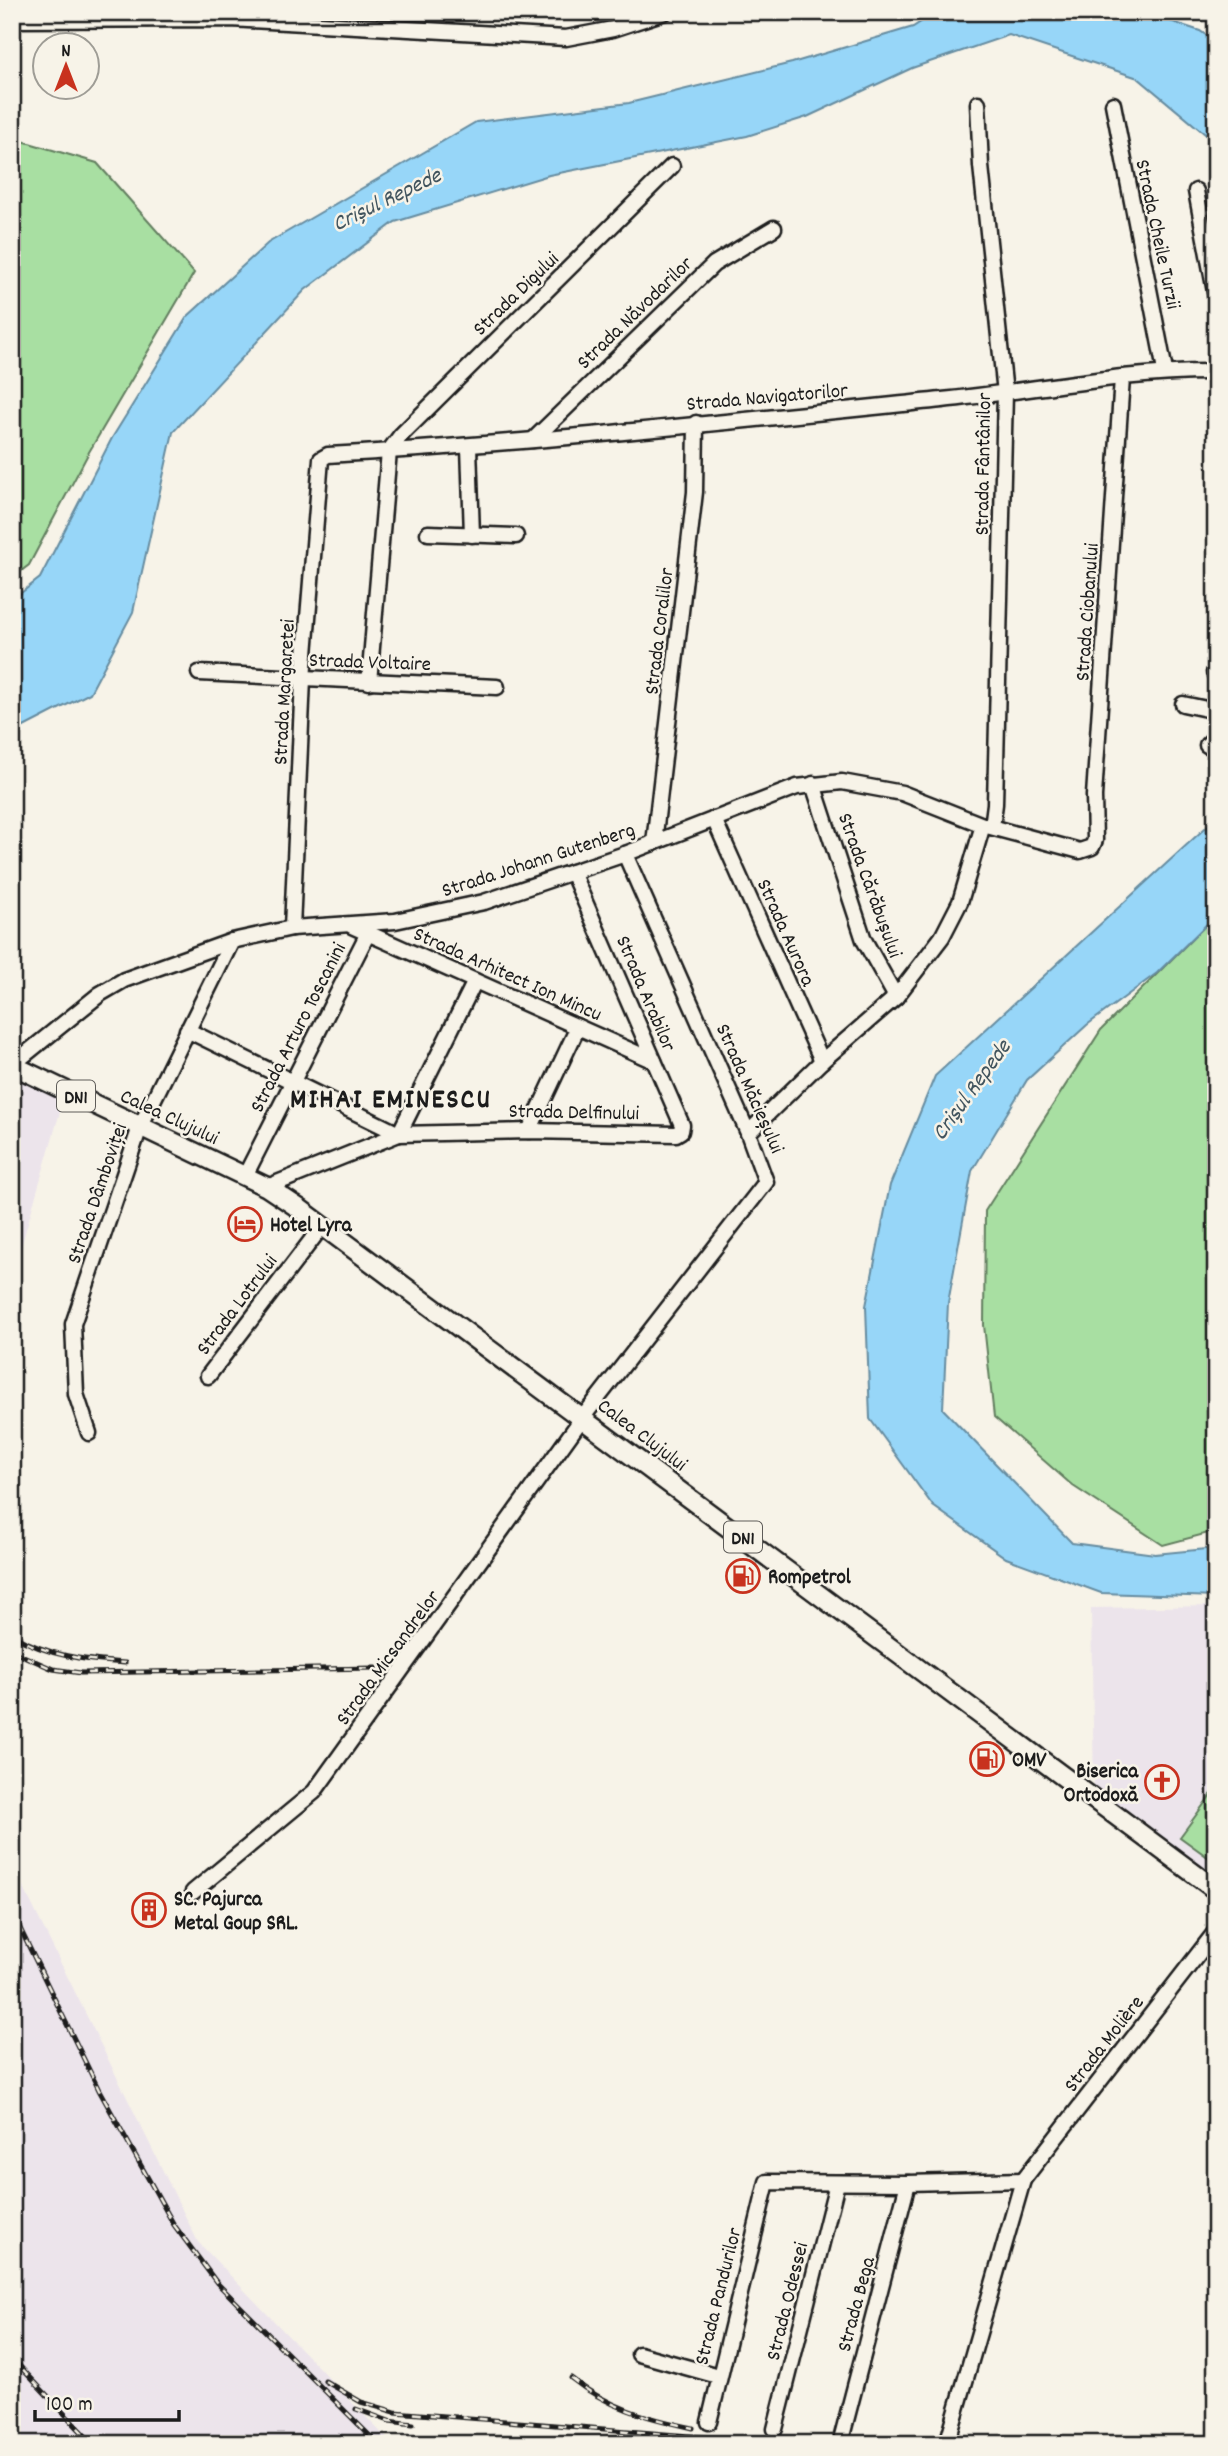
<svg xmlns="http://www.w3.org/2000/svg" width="1228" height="2456" font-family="Dekko,sans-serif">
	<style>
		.built { fill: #ece4eb }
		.green { fill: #a8dfa2; stroke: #627e5f; stroke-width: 2 }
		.water { fill: #97d6f8; stroke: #668ca0; stroke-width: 2 }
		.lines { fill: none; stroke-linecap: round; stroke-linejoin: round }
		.minor-casing { stroke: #1c1c1c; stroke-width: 19 }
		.major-casing { stroke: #1c1c1c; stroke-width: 23 }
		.minor { stroke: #f7f3e8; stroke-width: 14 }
		.major { stroke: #f7f3e8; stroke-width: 18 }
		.rail-casing { stroke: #1c1c1c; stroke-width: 5 }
		.rail { stroke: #f7f3e8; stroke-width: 2.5; stroke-dasharray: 8; stroke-linecap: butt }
		.labels { text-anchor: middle; stroke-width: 5; stroke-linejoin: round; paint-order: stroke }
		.shield { fill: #f7f3e8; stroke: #5e5c59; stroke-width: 2 }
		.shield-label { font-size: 19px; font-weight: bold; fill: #1c1c1c }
		.street-label { font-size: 21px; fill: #1c1c1c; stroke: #f7f3e8 }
		.poi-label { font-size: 21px; font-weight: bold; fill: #1c1c1c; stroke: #f7f3e8; text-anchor: start }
		.water-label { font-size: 23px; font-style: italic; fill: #41545e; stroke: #f7f3e8 }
		.district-label { font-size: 28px; font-weight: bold; letter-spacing: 2px; fill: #1c1c1c; stroke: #f7f3e8 }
	</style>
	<rect width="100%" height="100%" fill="#f7f3e8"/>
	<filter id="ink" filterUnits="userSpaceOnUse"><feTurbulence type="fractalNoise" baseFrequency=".0143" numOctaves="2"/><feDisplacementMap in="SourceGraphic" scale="14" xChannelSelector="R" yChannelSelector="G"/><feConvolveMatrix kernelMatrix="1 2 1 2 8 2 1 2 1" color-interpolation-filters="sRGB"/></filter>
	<g filter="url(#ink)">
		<g class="built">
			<polygon points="12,1073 64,1098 12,1278"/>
			<polygon points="1216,1606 1216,1888 1094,1789 1091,1608"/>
			<polygon points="12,1864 198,2242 392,2444 12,2444"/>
		</g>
		<g class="green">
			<polygon points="12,138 97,163 194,273 89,452 29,565 12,578"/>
			<polygon points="1216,915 1216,1531 1163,1545 1073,1486 994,1417 984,1325 985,1211 1101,1030"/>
			<polygon points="1216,1788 1216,1863 1180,1837"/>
		</g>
		<g class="water">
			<polygon points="936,12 1143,12 1200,31 1216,42 1216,143 1138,78 1009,35 912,68 807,117 747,136 549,175 395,222 305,290 173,432 133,612 90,693 12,733 12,600 40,578 112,438 187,317 268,243 476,122 629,103 792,63 913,27"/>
			<polygon points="1216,818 1216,915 1157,973 1087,1025 1027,1080 972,1171 948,1303 943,1409 1072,1543 1155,1554 1216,1548 1216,1597 1101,1593 1006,1558 933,1506 870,1419 866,1306 890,1185 935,1076"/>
		</g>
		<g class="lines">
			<g class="minor-casing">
				<g id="minor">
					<polyline points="12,20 231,19 566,38 613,29 665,12"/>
					<polyline points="978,103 981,166 1005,393 995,804 992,827"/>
					<polyline points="1113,104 1165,371"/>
					<polyline points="1196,191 1216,297"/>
					<polyline points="533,440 714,264 774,228"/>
					<polyline points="469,447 472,535"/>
					<polyline points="428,533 516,536"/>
					<polyline points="199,673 497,687"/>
					<polyline points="1214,673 1216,674"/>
					<polyline points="369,682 389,451 401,435 672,166"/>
					<polyline points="1183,704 1216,711"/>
					<polyline points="1207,745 1216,736"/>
					<polyline points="813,784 864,940 896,997"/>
					<polyline points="714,819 822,1061"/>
					<polyline points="654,843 695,492 696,423"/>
					<polyline points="352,926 654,1061"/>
					<path d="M292,928L303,679L321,459L328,455C533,443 737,421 942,400C1033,391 1124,371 1216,372"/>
					<polyline points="187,1030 399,1134"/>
					<polyline points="12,1065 100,994 124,980 232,941 292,928 395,921 484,902 625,854 797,787 842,782 902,793 983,825 1080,851 1092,847 1095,840 1094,796 1122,378"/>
					<polyline points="529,1131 578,1027"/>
					<polyline points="748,1133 822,1061 896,997 942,937 960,902 983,825"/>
					<polyline points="399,1134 475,981"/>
					<polyline points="245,1176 368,933"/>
					<polyline points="267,1187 399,1134 529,1131 676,1134 681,1131 682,1125 572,872"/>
					<polyline points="208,1376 323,1225"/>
					<polyline points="89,1433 76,1394 73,1324 140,1127 232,941"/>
					<polyline points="193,1892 314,1792 583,1417 766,1182 748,1133 625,854"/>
					<polyline points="639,2354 718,2376"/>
					<polyline points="709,2422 767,2182 908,2183 1023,2180"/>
					<polyline points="775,2429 837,2183"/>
					<polyline points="842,2436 908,2183"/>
					<polyline points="947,2444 1023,2180 1216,1931"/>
				</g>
			</g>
			<g class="major-casing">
				<polyline id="major" points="12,1065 267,1187 300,1209 1216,1890"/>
			</g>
			<use href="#minor" class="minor"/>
			<use href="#major" class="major"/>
			<g class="rail-casing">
				<g id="rail">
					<path d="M12,1635C49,1656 83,1660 125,1663"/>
					<polyline points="12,1651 53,1669 81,1673 376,1668"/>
					<polyline points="12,1912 99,2090 174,2225 217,2283 378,2444"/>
					<polyline points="12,2358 93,2444"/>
					<path d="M571,2378C608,2408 648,2418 693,2428"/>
					<polyline points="325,2381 361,2402 395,2412 786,2444"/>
					<polyline points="356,2409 389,2421 413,2424"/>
					<polyline points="577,2438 650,2441"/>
					<polyline points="777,2439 822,2444"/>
				</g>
			</g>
			<use href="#rail" class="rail"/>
		</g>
	</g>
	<defs>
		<g id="hotel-ring" transform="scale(1.75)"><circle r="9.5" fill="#f7f3e8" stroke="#c8321e" stroke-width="1.5"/><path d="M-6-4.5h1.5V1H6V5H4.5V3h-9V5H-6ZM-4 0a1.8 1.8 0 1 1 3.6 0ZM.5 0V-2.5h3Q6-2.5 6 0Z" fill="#c8321e"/></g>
		<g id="fuel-ring" transform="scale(1.75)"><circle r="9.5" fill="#f7f3e8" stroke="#c8321e" stroke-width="1.5"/><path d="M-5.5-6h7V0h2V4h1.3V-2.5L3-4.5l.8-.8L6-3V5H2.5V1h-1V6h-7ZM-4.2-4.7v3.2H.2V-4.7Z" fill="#c8321e"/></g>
		<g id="church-ring" transform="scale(1.75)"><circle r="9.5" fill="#f7f3e8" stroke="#c8321e" stroke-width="1.5"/><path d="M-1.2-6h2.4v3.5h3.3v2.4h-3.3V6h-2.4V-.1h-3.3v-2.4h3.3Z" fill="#c8321e"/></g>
		<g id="building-ring" transform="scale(1.75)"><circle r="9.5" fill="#f7f3e8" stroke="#c8321e" stroke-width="1.5"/><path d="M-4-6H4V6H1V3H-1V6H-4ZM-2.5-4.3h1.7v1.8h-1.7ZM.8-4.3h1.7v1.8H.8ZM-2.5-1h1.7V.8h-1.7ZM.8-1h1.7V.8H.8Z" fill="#c8321e"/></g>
	</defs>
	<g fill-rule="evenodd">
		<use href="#hotel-ring" x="245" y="1224"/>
		<use href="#fuel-ring" x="743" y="1576"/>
		<use href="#fuel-ring" x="987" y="1759"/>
		<use href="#church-ring" x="1162" y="1782"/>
		<use href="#building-ring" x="149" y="1910"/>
	</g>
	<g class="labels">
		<g class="shield">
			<rect x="57" y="1080.5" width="38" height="31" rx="5"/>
			<rect x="724" y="1521.5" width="38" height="31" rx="5"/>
		</g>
		<g class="shield-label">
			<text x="76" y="1103">DN1</text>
			<text x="743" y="1544">DN1</text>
		</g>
		<g class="street-label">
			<text transform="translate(1159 234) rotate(78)" y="7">Strada Cheile Turzii</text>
			<text transform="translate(515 293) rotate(-44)" y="7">Strada Digului</text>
			<text transform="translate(634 312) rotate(-44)" y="7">Strada Năvodarilor</text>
			<text transform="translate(767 396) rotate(-5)" y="7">Strada Navigatorilor</text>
			<text transform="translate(982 464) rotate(-89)" y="7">Strada Fântânilor</text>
			<text transform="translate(1086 612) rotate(-86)" y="7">Strada Ciobanului</text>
			<text transform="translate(658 631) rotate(-83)" y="7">Strada Coralilor</text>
			<text transform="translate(370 661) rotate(2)" y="7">Strada Voltaire</text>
			<text transform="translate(283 692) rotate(-87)" y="7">Strada Margaretei</text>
			<text transform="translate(538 859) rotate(-18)" y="7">Strada Johann Gutenberg</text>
			<text transform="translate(871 885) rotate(70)" y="7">Strada Cărăbușului</text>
			<text transform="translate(787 932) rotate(66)" y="7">Strada Aurora</text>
			<text transform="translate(508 973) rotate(24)" y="7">Strada Arhitect Ion Mincu</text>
			<text transform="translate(647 993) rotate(67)" y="7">Strada Arabilor</text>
			<text transform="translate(297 1027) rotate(-63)" y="7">Strada Arturo Toscanini</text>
			<text transform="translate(751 1088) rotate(66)" y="7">Strada Măcieșului</text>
			<text transform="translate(574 1111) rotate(1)" y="7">Strada Delfinului</text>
			<text transform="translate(170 1116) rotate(25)" y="7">Calea Clujului</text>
			<text transform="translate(96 1193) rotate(-71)" y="7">Strada Dâmboviței</text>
			<text transform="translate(236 1304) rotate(-53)" y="7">Strada Lotrului</text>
			<text transform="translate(643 1434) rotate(37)" y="7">Calea Clujului</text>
			<text transform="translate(387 1657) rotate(-54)" y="7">Strada Micsandrelor</text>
			<text transform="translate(1103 2043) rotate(-52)" y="7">Strada Molière</text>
			<text transform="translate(717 2296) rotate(-76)" y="7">Strada Pandurilor</text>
			<text transform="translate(786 2301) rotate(-76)" y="7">Strada Odessei</text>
			<text transform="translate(855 2304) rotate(-75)" y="7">Strada Bega</text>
		</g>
		<g class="poi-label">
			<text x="270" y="1231">Hotel Lyra</text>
			<text x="768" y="1583">Rompetrol</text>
			<text x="1012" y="1766">OMV</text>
			<text x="1138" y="1777" text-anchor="end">Biserica<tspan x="1138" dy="24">Ortodoxă</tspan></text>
			<text x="174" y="1905">SC. Pajurca<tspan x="174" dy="24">Metal Goup SRL.</tspan></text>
		</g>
		<g class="water-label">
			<text transform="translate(386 198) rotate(-26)" y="8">Crișul Repede</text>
			<text transform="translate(970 1089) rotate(-54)" y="8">Crișul Repede</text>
		</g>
		<g class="district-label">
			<text x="391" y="1107">MIHAI EMINESCU</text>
		</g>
	</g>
	<rect width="1228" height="2456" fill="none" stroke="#f7f3e8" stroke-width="42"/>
	<rect x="21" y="21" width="1186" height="2414" fill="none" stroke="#1c1c1c" stroke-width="2.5" filter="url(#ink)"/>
	<g transform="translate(66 66)"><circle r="33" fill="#f7f3e8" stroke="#9f9d96" stroke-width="2"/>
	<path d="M0-5L12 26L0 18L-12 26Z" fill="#c8321e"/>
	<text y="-10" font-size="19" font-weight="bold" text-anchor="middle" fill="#1c1c1c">N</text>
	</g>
	<path d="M35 2410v10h144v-10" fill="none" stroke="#1c1c1c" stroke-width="3.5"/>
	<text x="46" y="2410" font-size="21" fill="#1c1c1c" stroke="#f7f3e8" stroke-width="5" paint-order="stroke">100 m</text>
</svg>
